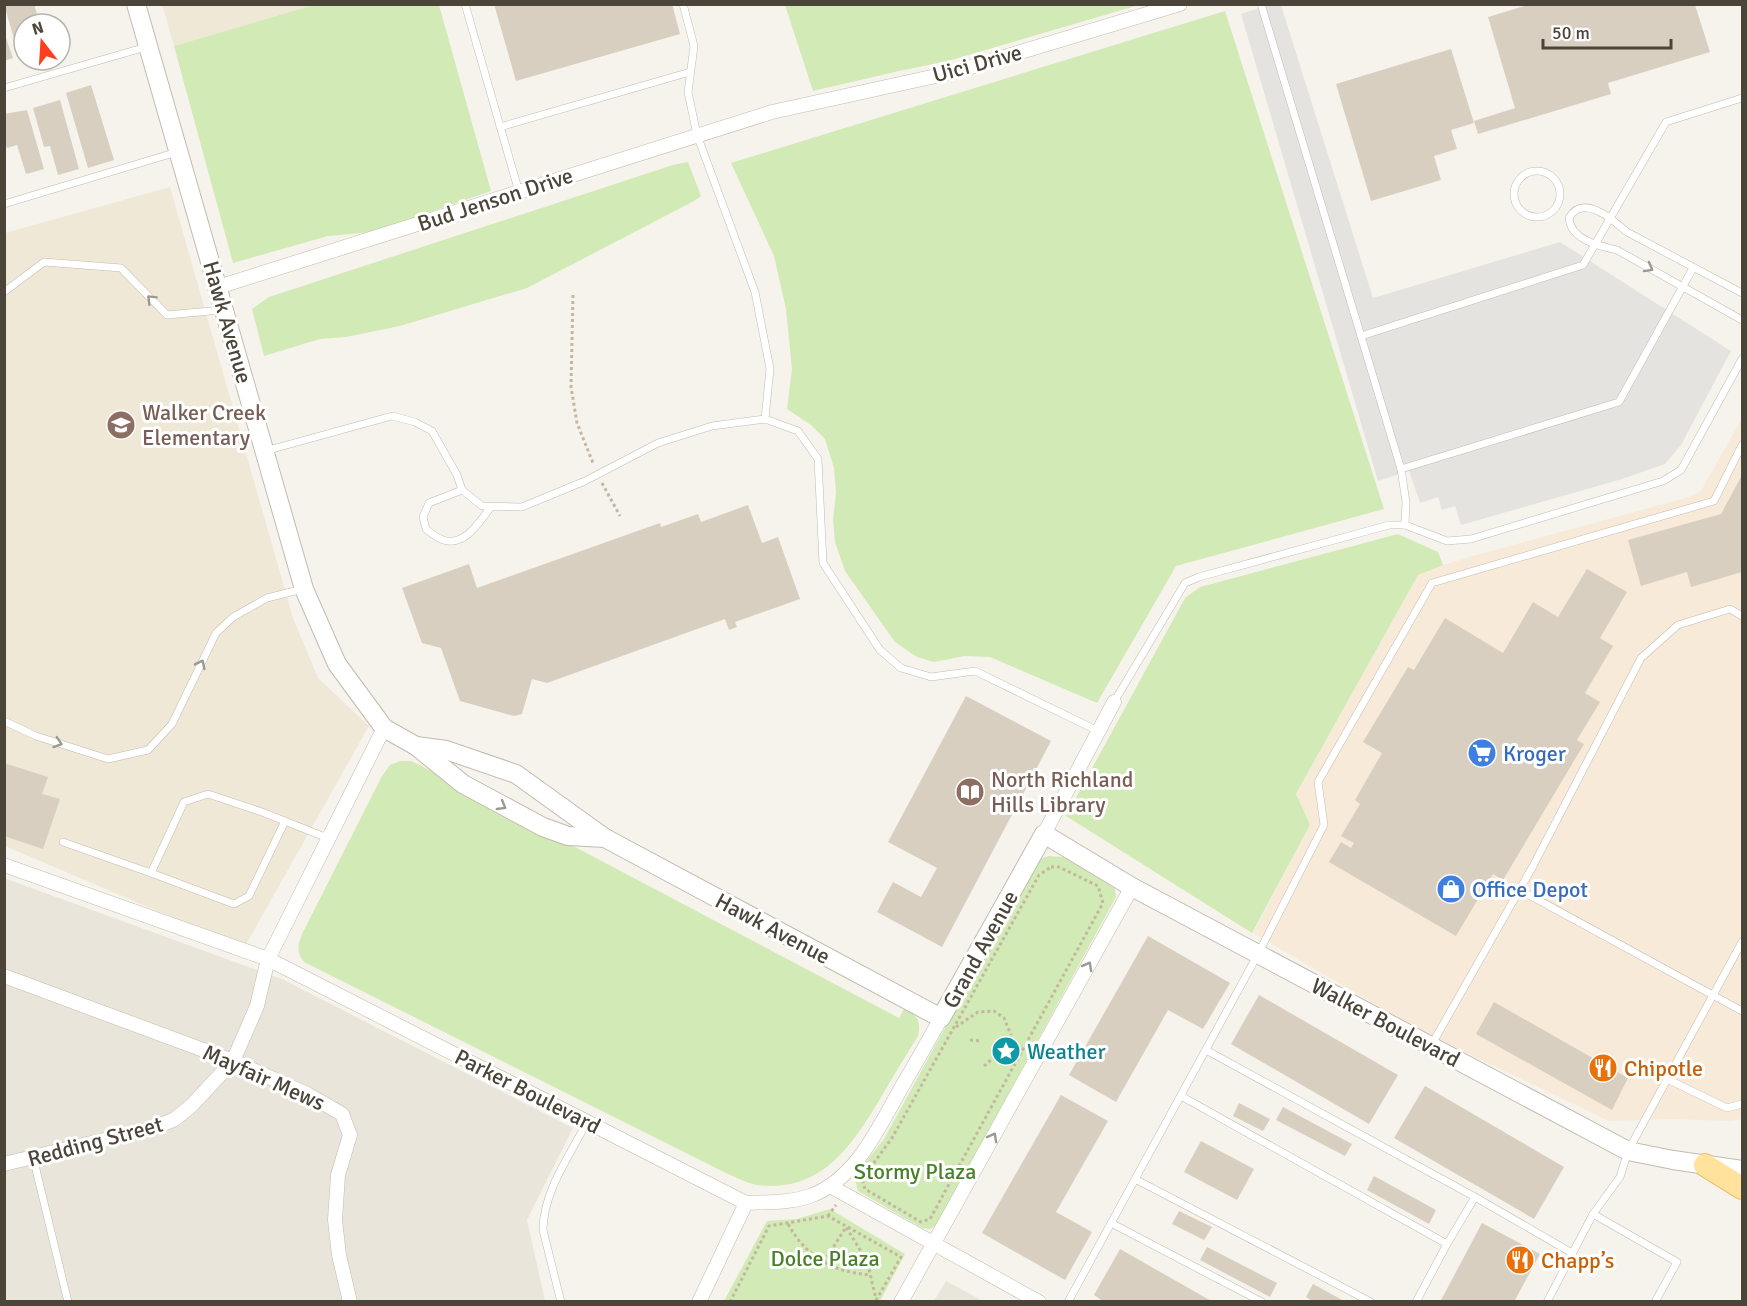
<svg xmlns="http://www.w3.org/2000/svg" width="1747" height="1306" font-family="Signika,sans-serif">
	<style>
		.residential { fill: #eae5da }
		.commercial { fill: #f7ead8 }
		.education { fill: #efe8d6 }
		.green { fill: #d2eab5 }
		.parking { fill: #e5e3e0 }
		.building { fill: #d8cfc1 }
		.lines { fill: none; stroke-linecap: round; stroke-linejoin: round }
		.service-casing { stroke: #c2bbae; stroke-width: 8 }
		.minor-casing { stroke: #c2bbae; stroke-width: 15 }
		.tertiary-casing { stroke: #c2bbae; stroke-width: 20 }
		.primary-casing { stroke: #e6c16a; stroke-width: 24 }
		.path { stroke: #c4b79f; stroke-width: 3; stroke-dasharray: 3 3; stroke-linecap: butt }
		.service { stroke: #fff; stroke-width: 7 }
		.minor { stroke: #fff; stroke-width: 14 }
		.tertiary { stroke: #fff; stroke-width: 18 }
		.primary { stroke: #ffe39c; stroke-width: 22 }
		.oneway { stroke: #9c9892 }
		.labels { text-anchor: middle; stroke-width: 6; stroke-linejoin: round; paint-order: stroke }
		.street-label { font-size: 22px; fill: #4b4439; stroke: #fff }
		.education-label { font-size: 22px; fill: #785e54; stroke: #fff; text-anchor: start }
		.shop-label { font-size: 22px; fill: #366cbe; stroke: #fff; text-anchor: start }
		.culture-label { font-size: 22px; fill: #0d838f; stroke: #fff; text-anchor: start }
		.food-label { font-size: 22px; fill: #c56008; stroke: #fff; text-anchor: start }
		.park-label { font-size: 22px; fill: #4a7f2a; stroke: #fff }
	</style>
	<rect width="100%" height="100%" fill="#f6f3ec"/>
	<g class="residential">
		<polygon points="4,878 284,980 573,1128 527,1220 545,1301 5,1301"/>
		<polygon points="946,1281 983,1301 934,1301"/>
	</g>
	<polygon class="commercial" points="1742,418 1742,1119 1729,1121 1673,1119 1609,1121 1421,1031 1253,933 1310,826 1296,795 1418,575 1427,570 1473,556 1689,497 1701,491"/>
	<g class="education">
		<polygon points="162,4 314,5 174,46"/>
		<polygon points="170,187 293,618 318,678 369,726 244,948 5,846 5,233"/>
	</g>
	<g class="green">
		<polygon points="314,5 439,5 491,191 372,232 328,236 233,263 174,46"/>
		<polygon points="785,5 785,4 1139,5 948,61 899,71 813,91"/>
		<polygon points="1225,11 1384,509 1176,566 1097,703 990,657 965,656 934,662 917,657 895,642 845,571 835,542 833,519 836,493 834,468 825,439 811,425 787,409 792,369 786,309 774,256 731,163"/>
		<polygon points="688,162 701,196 694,201 527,288 400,326 346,337 320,339 264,356 252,309 269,297 673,165"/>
		<polygon points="1398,534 1438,552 1443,565 1418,575 1296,794 1310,825 1252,933 1066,816 1185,598 1200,587"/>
		<path d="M400,761H411L420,765L899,1018L904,1009C918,1015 921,1021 918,1036C905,1057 892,1078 880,1099C851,1147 821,1193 757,1185C743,1183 709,1164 694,1157L304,962C296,952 298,945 302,934L382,776L390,765Z"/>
		<polygon points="1048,856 1063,857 1110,884 1115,889 1116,897 936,1226 930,1229 922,1228 858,1191 855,1179 860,1169 884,1139 1033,867 1040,859"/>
		<polygon points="830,1209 905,1254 880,1301 724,1301 767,1221 797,1219"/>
	</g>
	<polygon class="parking" points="1269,5 1281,5 1373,298 1560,242 1731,351 1681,445 1665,464 1622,479 1461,525 1455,506 1442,510 1438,497 1420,503 1409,471 1378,481 1241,14"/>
	<g class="building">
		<polygon points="4,4 34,4 40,24 24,24 24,54 19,56"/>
		<polygon points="494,4 672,4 680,34 516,81"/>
		<polygon points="1528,5 1695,5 1710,52 1608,83 1611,94 1478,134 1474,121 1515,108 1488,17"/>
		<polygon points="4,32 13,58 4,61"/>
		<polygon points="1451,49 1474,123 1451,130 1457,149 1434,156 1441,180 1371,201 1336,84"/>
		<polygon points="91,85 114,160 88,168 66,93"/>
		<polygon points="60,100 79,169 58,175 50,146 44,147 33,108"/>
		<polygon points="27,110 44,169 26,174 17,145 7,148 4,140 4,114"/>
		<polygon points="1742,475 1742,572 1691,587 1687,572 1641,586 1628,540 1721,514"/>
		<polygon points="748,505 762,543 778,537 800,599 735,622 737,627 729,630 725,619 547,683 532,679 522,714 514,716 460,701 441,648 422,643 402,588 469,564 477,588 660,523 661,527 698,514 701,522"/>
		<polygon points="1587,569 1627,592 1600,638 1613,646 1585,693 1600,702 1577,740 1584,744 1503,880 1493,874 1456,936 1329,862 1341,842 1351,848 1354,843 1341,836 1360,804 1355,800 1382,753 1363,742 1408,667 1414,670 1445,618 1503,653 1533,602 1558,617"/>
		<polygon points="966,696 1051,741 942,947 877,912 893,882 921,897 937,868 888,842"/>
		<polygon points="4,763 48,777 42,794 60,799 43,849 4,836"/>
		<polygon points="1148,936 1230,983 1203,1029 1168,1010 1116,1102 1069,1075"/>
		<polygon points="1259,995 1398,1075 1369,1124 1231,1044"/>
		<polygon points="1494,1002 1628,1078 1612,1110 1476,1034"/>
		<polygon points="1425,1086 1564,1167 1534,1219 1394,1138"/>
		<polygon points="1061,1095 1108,1121 1056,1212 1092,1232 1065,1280 982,1233"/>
		<polygon points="1239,1103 1270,1119 1263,1131 1233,1116"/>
		<polygon points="1283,1107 1352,1144 1345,1156 1276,1120"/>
		<polygon points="1201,1141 1254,1169 1237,1200 1184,1172"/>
		<polygon points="1374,1176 1436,1210 1429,1224 1367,1190"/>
		<polygon points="1179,1211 1212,1227 1204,1240 1172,1224"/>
		<polygon points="1482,1223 1540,1254 1514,1302 1440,1302"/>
		<polygon points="1207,1247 1277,1283 1270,1297 1200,1260"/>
		<polygon points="1120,1249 1213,1302 1104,1302 1094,1295"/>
		<polygon points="1313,1284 1346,1302 1314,1302 1306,1297"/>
	</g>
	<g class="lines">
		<g class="service-casing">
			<g id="service">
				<polyline points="465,4 519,192"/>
				<polyline points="683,4 694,46 688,92 697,135 755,292 770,369 765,419 798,431 818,459 823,563 880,650 901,668 931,677 975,671 1098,731"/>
				<polyline points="1261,4 1401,469 1406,502 1405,525"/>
				<polyline points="4,88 146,47"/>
				<polyline points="500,127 690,72"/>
				<circle cx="1537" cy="194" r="23"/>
				<polyline points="4,204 177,152"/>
				<polyline points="4,292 44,262 121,268 167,315 221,310"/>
				<path d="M1742,293L1627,232C1613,220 1583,193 1569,218C1571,240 1599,246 1617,250L1742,320"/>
				<polyline points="1361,336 1583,265 1666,122 1742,98"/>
				<polyline points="265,451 392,416 415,422 432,431 457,475 462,490 482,506 522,507 585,481 658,443 712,426 765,419"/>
				<polyline points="1401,469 1619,402 1693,268"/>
				<path d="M462,490L429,503L423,517L426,529C431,533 437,538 443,540C465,547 479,522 491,507"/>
				<polyline points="1114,702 1185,583 1199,577 1389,525 1405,525 1447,541 1471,539 1663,481 1681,470 1742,359"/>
				<polyline points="4,721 36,736 108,759 148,750 172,724 216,633 233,617 267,598 303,589"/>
				<polyline points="285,821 249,896 234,904 151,873 184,802 208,794 262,812 330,839"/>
				<polyline points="63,842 151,873"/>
				<polyline points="1520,890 1742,1011"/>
				<polyline points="1432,1044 1533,866 1641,658 1678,625 1730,609 1742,616"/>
				<polyline points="1206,1050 1475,1197 1572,1253"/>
				<polyline points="1667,1079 1727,1108 1742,1104"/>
				<polyline points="1181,1096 1447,1244 1416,1302"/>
				<polyline points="33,1157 68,1302"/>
				<polyline points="1135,1179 1371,1302"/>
				<polyline points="1593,1214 1677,1262 1655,1302"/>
				<polyline points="1111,1223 1262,1302"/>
				<polyline points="1447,1244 1475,1197"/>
				<path d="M561,1302L543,1230C543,1192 570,1155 587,1122"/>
				<polyline points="1068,1302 1258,954 1324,825 1318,782 1432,583 1714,501 1742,445"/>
				<polyline points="1547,1302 1593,1214 1620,1177 1628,1151 1742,942"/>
			</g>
		</g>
		<g class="minor-casing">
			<g id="minor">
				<polyline points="218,287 772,112 954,72 1180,4"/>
				<polyline points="1044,834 1114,702"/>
				<path d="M4,865L268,959L746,1203C768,1202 789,1203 810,1196C855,1180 878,1129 900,1090C914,1066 928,1042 941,1018"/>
				<polyline points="4,976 233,1061 307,1094 342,1114 350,1135 338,1175 335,1220 339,1255 350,1302"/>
				<polyline points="4,1164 154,1128 175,1119 191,1106 233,1061 257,1006 268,959 384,728"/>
				<polyline points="830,1186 1039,1302"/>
				<polyline points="699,1302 746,1203"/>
				<polyline points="901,1302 1132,887"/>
			</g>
		</g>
		<g class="tertiary-casing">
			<g id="tertiary">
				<polyline points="136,4 304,589 337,664 384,728 416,746 463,784 543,827 568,836 605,838"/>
				<polyline points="416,746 446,750 516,774 605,838 941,1018 1044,834 1132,887 1628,1151 1673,1160 1742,1170"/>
			</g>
		</g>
		<g class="primary-casing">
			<polyline id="primary" points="1705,1165 1742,1188"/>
		</g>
		<g class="path">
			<polyline points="573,295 571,387 577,423 593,463"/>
			<polyline points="602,483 620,516"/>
			<polygon points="1051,867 1059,867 1098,886 1103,903 930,1219 921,1222 865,1189 862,1179 892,1138 1039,875"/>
			<polyline points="956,1027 978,1012 994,1011 1004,1018 1011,1035"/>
			<polyline points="970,1040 981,1041"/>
			<polyline points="984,1066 993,1058"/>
			<polyline points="828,1216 836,1205"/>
			<path d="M788,1224C807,1258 833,1272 871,1275"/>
			<polyline points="824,1262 846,1227 867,1261 876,1299"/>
			<polyline points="730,1302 769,1226 828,1216 901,1257 875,1302"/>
		</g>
		<use href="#service" class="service"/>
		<use href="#minor" class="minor"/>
		<use href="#tertiary" class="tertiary"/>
		<use href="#primary" class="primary"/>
	</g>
	<defs><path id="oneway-chevron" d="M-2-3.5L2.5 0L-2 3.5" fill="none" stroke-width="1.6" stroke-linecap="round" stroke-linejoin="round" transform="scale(1.5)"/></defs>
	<g class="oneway">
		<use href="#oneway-chevron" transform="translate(1649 268) rotate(29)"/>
		<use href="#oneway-chevron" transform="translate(151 299) rotate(-135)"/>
		<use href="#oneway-chevron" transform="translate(201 664) rotate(-64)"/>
		<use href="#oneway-chevron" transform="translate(58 743) rotate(18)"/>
		<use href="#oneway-chevron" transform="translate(502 806) rotate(30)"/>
		<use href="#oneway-chevron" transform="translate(1088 966) rotate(-61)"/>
		<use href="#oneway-chevron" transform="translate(993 1137) rotate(-61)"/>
	</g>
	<defs>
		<g id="school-disc" transform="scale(1.5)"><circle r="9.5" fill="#8d6e63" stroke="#fff"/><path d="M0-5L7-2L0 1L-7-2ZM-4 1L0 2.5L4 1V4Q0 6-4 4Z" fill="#fff"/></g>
		<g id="supermarket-disc" transform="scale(1.5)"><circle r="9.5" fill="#3f7fe0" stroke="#fff"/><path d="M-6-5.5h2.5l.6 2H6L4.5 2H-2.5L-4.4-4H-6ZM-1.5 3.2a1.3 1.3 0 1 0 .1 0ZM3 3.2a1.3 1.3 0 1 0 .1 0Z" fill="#fff"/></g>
		<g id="library-disc" transform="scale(1.5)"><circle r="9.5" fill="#8d6e63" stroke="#fff"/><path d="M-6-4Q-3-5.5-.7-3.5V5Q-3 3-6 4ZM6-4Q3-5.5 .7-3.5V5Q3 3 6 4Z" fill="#fff"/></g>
		<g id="shop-disc" transform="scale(1.5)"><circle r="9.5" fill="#3f7fe0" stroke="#fff"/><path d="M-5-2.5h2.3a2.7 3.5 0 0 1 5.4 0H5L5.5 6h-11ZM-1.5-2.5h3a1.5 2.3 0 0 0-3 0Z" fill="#fff"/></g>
		<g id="sight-disc" transform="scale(1.5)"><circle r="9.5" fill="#0f9aa8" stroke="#fff"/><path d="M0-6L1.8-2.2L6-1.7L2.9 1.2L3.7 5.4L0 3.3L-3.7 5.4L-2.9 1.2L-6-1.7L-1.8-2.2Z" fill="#fff"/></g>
		<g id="restaurant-disc" transform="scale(1.5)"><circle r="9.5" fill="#e8710a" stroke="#fff"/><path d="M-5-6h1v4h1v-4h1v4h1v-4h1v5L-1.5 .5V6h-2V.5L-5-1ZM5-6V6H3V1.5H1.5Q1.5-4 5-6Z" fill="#fff"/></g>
	</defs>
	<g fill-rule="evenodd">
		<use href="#school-disc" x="121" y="425"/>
		<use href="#supermarket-disc" x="1482" y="753"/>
		<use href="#library-disc" x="970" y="792"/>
		<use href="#shop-disc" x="1451" y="889"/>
		<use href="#sight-disc" x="1006" y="1051"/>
		<use href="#restaurant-disc" x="1603" y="1068"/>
		<use href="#restaurant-disc" x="1520" y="1260"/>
	</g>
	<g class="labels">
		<g class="street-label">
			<text transform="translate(977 63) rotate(-15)" y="8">Uici Drive</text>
			<text transform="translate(495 199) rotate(-18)" y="8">Bud Jenson Drive</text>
			<text transform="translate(228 322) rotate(74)" y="8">Hawk Avenue</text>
			<text transform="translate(773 928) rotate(28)" y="8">Hawk Avenue</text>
			<text transform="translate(980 949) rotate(-61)" y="8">Grand Avenue</text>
			<text transform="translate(1386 1022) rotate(28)" y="8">Walker Boulevard</text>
			<text transform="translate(264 1077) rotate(24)" y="8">Mayfair Mews</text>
			<text transform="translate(528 1091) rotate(27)" y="8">Parker Boulevard</text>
			<text transform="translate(95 1141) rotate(-15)" y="8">Redding Street</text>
		</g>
		<g class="education-label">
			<text x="142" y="420">Walker Creek<tspan x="142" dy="25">Elementary</tspan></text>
			<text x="991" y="787">North Richland<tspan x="991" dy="25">Hills Library</tspan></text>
		</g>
		<g class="shop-label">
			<text x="1503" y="761">Kroger</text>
			<text x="1472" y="897">Office Depot</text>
		</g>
		<g class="culture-label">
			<text x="1027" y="1059">Weather</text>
		</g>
		<g class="food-label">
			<text x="1624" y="1076">Chipotle</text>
			<text x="1541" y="1268">Chapp’s</text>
		</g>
		<g class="park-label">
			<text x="915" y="1179">Stormy Plaza</text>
			<text x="825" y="1266">Dolce Plaza</text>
		</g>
	</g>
	<rect width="1747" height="1306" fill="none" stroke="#4b4439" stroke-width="12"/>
	<g transform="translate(42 42) rotate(343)"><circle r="28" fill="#ffffff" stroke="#b7b4b0" stroke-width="1.5"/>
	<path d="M0-4.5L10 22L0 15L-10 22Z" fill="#fc3f1d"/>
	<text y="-9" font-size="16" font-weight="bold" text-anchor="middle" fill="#4b4439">N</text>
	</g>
	<path d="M1543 39v9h128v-9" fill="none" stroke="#4b4439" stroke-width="3"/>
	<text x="1552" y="39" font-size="18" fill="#4b4439" stroke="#ffffff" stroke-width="4.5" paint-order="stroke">50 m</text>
</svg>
